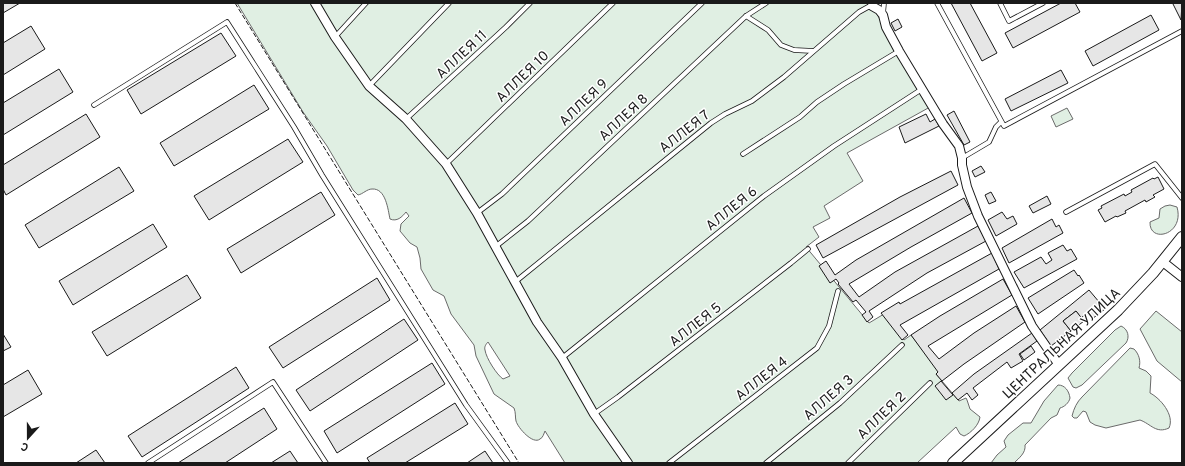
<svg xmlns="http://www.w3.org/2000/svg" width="1185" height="466" font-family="Overpass,sans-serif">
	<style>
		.green { fill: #e0efe3; stroke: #6a6a6a; fill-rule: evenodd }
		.building { fill: #e6e6e6; stroke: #1a1a1a }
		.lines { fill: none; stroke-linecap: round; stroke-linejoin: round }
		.service-casing { stroke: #1a1a1a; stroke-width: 5.5 }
		.minor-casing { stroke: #1a1a1a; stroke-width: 10 }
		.tertiary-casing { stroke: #1a1a1a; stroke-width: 12 }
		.service { stroke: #fff; stroke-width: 4 }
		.minor { stroke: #fff; stroke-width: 8 }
		.tertiary { stroke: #fff; stroke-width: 10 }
		.fence { stroke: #1a1a1a; stroke-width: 1; stroke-dasharray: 5 2; stroke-linecap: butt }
		.labels { text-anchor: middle; stroke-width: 3; stroke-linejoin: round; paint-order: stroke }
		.street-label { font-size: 14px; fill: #1a1a1a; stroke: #fff }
	</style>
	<rect width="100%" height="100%" fill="#fff"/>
	<g class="green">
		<path d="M237,3H873L874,9L930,107L847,153L863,181L824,206L830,218L813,227L819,237L806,247L869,323L884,314L904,340L911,335L939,371L936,374L959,401L966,398L967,400L970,409L980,417C979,425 971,433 964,436L960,434L956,427L917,463H565L545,431C544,433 543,438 540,439C533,445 518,428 516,421C515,417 516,413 514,408L494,394L476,356L474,345L451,314L444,296L433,290L421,269L420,258L417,247L410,243L400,231L401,224L409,216L406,212C402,217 397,222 390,219C388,210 386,188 372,189C367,189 363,194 358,195L353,190L327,146L303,112ZM488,342L510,376L503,379C497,375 486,358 485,350C484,347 486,344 488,342Z"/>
		<polygon points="1067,108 1073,119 1056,127 1051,116"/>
		<path d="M1170,205L1177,207C1185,235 1149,244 1150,222L1159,218L1160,209L1165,206Z"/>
		<polygon points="1156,311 1182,332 1182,382 1157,361 1140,329"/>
		<path d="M1121,326C1128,329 1130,337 1126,343L1082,385L1076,388L1073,387L1068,378L1072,373L1115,330Z"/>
		<path d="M1130,348L1134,349C1139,354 1141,361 1139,368L1146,371L1151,376L1150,393C1160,398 1175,415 1169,428C1156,434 1151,424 1140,420L1106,428L1095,425L1090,422L1086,412L1083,411L1077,418H1074L1072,416C1074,408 1077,402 1082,397Z"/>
		<path d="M1058,385C1065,385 1069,391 1070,398C1069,403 1064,407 1060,408L1057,415L1051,418L1025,445C1026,453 1019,458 1014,463H991L997,455L1006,447L1004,441L1008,435L1023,423H1031L1044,401Z"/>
	</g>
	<g class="building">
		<polygon points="3,3 20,3 3,13"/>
		<polygon points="951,3 970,3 997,53 982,61"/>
		<polygon points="1061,3 1075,3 1080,12 1013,48 1005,33"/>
		<polygon points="1174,3 1182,3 1181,20 1173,4"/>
		<polygon points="1151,15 1159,30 1093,66 1085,51"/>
		<polygon points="898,19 902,27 895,31 891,23"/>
		<polygon points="31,26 45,49 3,75 3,43"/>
		<polygon points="221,33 236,56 141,114 127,90"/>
		<polygon points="59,69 73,92 3,135 3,103"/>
		<polygon points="1061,70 1068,83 1011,111 1005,99"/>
		<polygon points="254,85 269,109 174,166 160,143"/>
		<polygon points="954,111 970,142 964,145 947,115"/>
		<polygon points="86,114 100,137 6,195 3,189 3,165"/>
		<polygon points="926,114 930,122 935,119 939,126 905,143 899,127"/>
		<polygon points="288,139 303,162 209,220 194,196"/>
		<polygon points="981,166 985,172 975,177 972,171"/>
		<polygon points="119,167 134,191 39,248 25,225"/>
		<polygon points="951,171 958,185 823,258 816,245 900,197"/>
		<polygon points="1158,177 1164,189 1153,195 1155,197 1146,202 1145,200 1125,211 1126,213 1117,217 1116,216 1105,222 1098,210 1102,208 1101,206 1124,194 1125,196 1132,192 1131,190 1153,178 1154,179"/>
		<polygon points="321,192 335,215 241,273 227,249"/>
		<polygon points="991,192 996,201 989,204 985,195"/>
		<polygon points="1047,196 1051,204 1033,213 1029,206"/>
		<polygon points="964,198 972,213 911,247 849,284 859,297 895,272 978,226 986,241 927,273 869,311 873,317 867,322 862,315 866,312 856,300 853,302 838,284 839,283 836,279 830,283 819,266 826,261 835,275 856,260"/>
		<polygon points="1002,212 1007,219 1013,216 1017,224 996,236 988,220"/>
		<polygon points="1052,219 1056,227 1059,225 1063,233 1009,263 1002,248"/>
		<polygon points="153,224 167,247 73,305 59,281"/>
		<polygon points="1063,245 1067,251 1071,249 1077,259 1024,288 1014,272 1041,257 1046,264 1052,260 1048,253"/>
		<polygon points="992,253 999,269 900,325 908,335 902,340 881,313 899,302 900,304"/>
		<polygon points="1074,270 1078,276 1079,275 1084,283 1038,314 1028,298"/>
		<polygon points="187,275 201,298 107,356 92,332"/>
		<polygon points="377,278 390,300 283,368 269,347"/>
		<polygon points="1003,279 1012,295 928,346 939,359 974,333 1016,306 1025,322 964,364 942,381 936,374 938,372 911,335 940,316"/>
		<polygon points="1089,290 1105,309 1092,319 1087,313 1081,318 1076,311 1063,321 1071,331 1051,346 1040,330"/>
		<polygon points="1076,311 1084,321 1071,331 1063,321"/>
		<polygon points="404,319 418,340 310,411 296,390"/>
		<polygon points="1032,333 1037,341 1019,354 1023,361 1011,368 1007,362 973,388 978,395 972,400 967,393 958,400 952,393 974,374"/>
		<polygon points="3,334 11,347 3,351"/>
		<polygon points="1031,346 1035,352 1024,360 1020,354"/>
		<polygon points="432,363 445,384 337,453 324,431"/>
		<polygon points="236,367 249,388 142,457 128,436"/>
		<polygon points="28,370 42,394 3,417 3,385"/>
		<polygon points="941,381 953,395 946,400 935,386"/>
		<polygon points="455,403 468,424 405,463 370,463 367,458"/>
		<polygon points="264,408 277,429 225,463 178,463"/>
		<polygon points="96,450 105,463 76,463"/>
		<polygon points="290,451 298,463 271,463"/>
		<polygon points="485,451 493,463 467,463"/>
	</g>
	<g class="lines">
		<g class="service-casing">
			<g id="service">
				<polyline points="937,3 1004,126 1182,31"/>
				<polyline points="1000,3 1009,21 1043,3"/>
				<polyline points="883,14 884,3"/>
				<polyline points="746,16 768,30 781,45 794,50 813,51"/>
				<polyline points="335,37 366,3"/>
				<polyline points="369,86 449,3"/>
				<polyline points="94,105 227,22 294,127 322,175 466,405 508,463"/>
				<polyline points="406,119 506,27 530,3"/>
				<polyline points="743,154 800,117 817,102 844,84 899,51"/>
				<polyline points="962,158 989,142 996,127 1001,122"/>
				<polyline points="446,164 613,3"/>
				<polyline points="1066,212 1155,164 1182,198"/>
				<polyline points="477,213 502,194 702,3"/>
				<polyline points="495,247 528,221 746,16 766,3"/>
				<polyline points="515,282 711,123 725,114 752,101 784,77 859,12 868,7 872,6"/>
				<polyline points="562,358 764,196 834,146 922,89"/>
				<polyline points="594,414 618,397 791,263 808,249"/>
				<polyline points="148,463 273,382 326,463"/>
				<polyline points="669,463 817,348 829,326 838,291"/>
				<polyline points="766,463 840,403 902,345"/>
				<polyline points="848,463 930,383"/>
			</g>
		</g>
		<g class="minor-casing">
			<g id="minor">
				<polyline points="315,3 335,37 369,86 406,119 446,164 477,213 537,322 562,358 594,414 628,463"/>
				<polyline points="872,6 879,10 883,15 886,27 899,51 943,124 959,146 962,158 962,165 967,187 978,216 1032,326 1059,365"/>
				<polyline points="1163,262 1182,277"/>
			</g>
		</g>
		<g class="tertiary-casing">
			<polyline id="tertiary" points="953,463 1118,310 1153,273 1182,237"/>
		</g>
		<use href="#service" class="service"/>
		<use href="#minor" class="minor"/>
		<use href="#tertiary" class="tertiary"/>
		<polyline class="fence" points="235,3 519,463"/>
	</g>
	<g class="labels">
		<g class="street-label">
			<text transform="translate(461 54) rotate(-43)" y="5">АЛЛЕЯ 11</text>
			<text transform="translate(522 76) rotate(-44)" y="5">АЛЛЕЯ 10</text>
			<text transform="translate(583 102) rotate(-44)" y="5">АЛЛЕЯ 9</text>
			<text transform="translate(623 117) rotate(-43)" y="5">АЛЛЕЯ 8</text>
			<text transform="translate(684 131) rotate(-38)" y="5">АЛЛЕЯ 7</text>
			<text transform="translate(731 208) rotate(-39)" y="5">АЛЛЕЯ 6</text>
			<text transform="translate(695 324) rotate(-38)" y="5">АЛЛЕЯ 5</text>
			<text transform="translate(1061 343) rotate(-43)" y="5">ЦЕНТРАЛЬНАЯ УЛИЦА</text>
			<text transform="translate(761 378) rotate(-38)" y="5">АЛЛЕЯ 4</text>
			<text transform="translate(828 397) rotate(-41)" y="5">АЛЛЕЯ 3</text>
			<text transform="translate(881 415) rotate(-44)" y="5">АЛЛЕЯ 2</text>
		</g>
	</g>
	<rect width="1185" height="466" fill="none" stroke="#1a1a1a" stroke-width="8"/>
	<g transform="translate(28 438) rotate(201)" stroke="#ffffff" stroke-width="3" paint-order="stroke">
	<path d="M0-3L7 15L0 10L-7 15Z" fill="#1a1a1a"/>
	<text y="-6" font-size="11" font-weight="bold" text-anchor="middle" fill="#1a1a1a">С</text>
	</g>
</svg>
